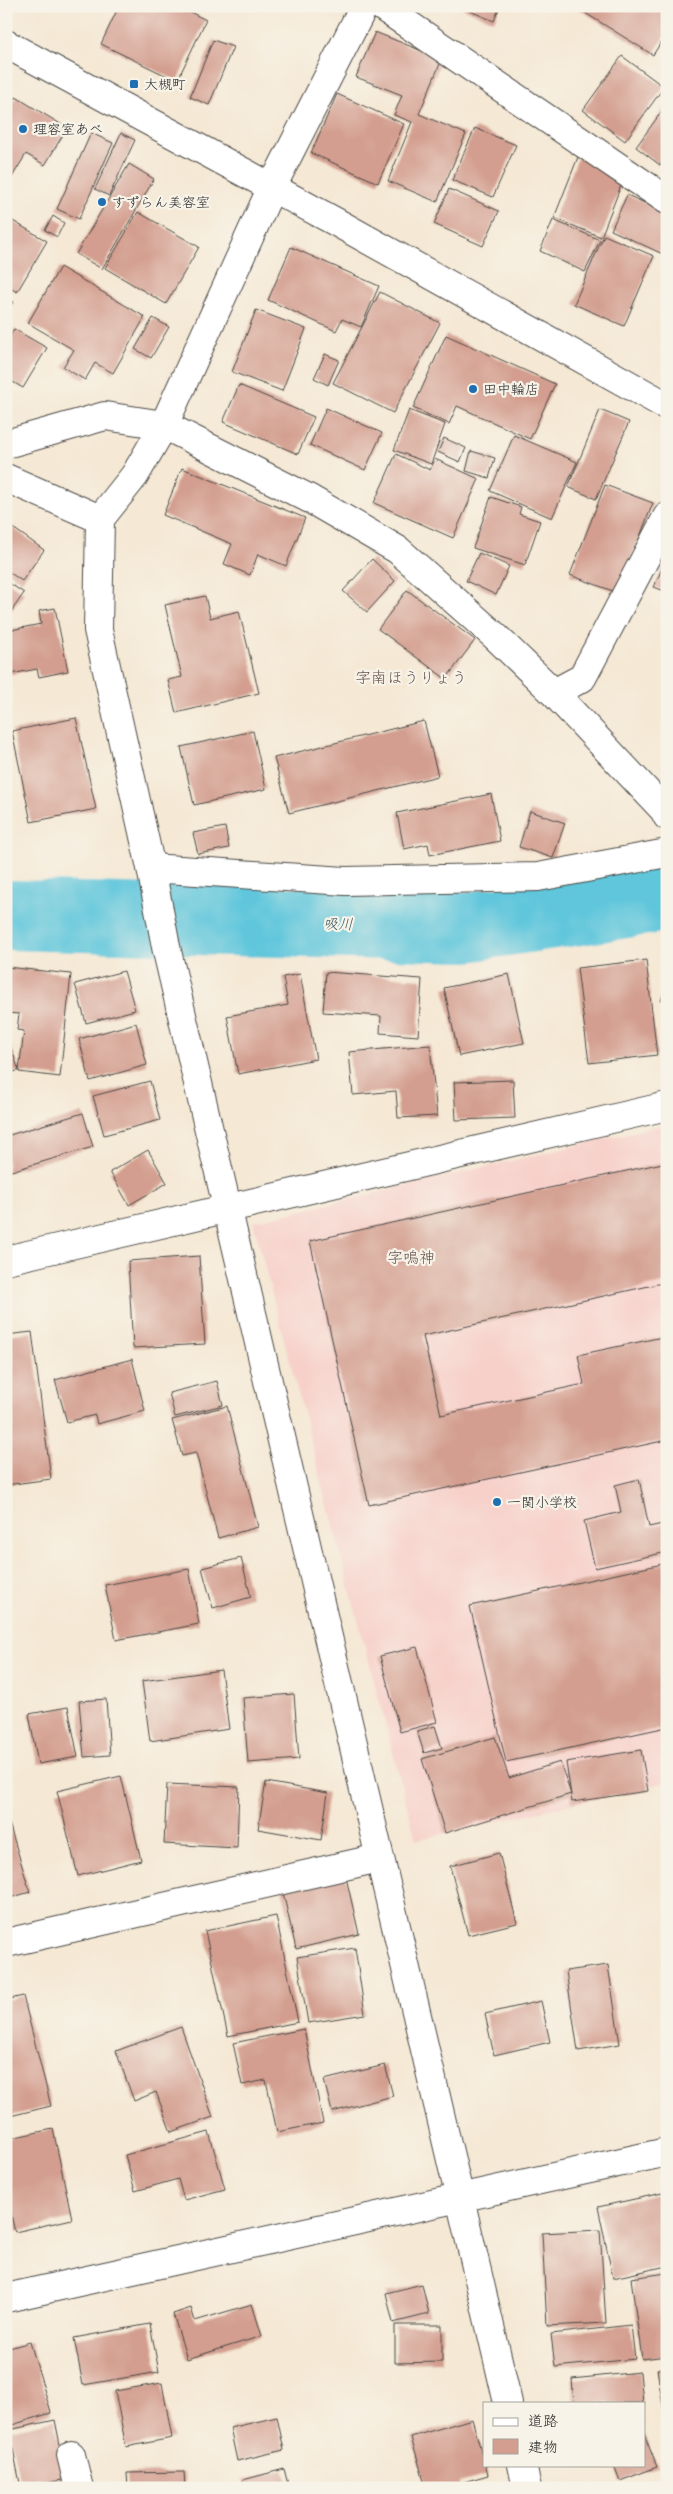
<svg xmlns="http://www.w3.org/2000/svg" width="673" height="2494" font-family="'Playpen Sans','Klee One',sans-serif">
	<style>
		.built { fill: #f7d0ca }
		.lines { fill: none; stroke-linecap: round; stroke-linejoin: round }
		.river { stroke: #5fc6dc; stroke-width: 70 }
		.building { fill: #d39e8f }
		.minor-casing { stroke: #494744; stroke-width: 30 }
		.tertiary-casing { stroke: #494744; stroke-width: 30 }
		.minor { stroke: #fff; stroke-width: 28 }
		.tertiary { stroke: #fff; stroke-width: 28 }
		.poi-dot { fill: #1f6fb2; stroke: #f7f3e8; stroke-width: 2 }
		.labels { text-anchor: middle; stroke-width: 4.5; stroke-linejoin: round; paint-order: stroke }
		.poi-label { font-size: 14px; fill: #2b2b2b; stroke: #f7f3e8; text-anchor: start }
		.water-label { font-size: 15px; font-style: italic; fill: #3b5a60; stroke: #f7f3e8 }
		.quarter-label { font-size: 16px; fill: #66534e; stroke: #f7f3e8 }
	</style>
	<rect width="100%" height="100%" fill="#f7f3e8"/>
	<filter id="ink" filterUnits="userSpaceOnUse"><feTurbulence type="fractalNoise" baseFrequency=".02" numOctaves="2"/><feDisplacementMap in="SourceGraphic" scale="10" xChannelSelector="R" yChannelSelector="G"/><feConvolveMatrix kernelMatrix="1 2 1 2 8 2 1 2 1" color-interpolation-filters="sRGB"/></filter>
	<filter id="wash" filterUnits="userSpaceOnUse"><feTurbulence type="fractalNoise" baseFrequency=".0096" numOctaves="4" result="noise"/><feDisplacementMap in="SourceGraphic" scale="20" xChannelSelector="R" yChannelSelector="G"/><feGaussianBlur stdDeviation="1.12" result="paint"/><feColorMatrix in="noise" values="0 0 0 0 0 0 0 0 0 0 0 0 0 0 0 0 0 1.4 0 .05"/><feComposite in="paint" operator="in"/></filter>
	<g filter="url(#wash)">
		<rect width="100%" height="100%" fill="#f5e8d4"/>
		<polygon class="built" points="667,1124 667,1782 416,1840 253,1222"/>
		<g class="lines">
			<polyline class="river" points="6,915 467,927 667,897"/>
		</g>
		<g id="blocks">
			<g class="building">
				<polygon points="119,6 178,6 206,20 177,81 101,44"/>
				<polygon points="458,6 500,6 494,21"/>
				<polygon points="574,6 667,6 667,33 653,55"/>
				<polygon points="375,32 442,59 419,114 466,134 437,202 388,181 412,122 394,115 402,95 356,77"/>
				<polygon points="213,40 233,47 209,105 190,97"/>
				<polygon points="622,56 664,87 625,141 583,110"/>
				<polygon points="337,94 404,124 378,183 311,153"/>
				<polygon points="16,97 67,128 45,165 26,154 6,187 6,113"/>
				<polygon points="667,104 667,156 660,165 636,147"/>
				<polygon points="475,128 516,145 493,197 452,180"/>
				<polygon points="91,133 113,143 79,219 57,209"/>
				<polygon points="121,133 135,140 109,196 95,189"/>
				<polygon points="578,157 625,175 601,237 554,218"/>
				<polygon points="129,164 154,179 102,269 76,254"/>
				<polygon points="449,189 499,211 483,246 434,224"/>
				<polygon points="627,195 667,213 667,256 611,230"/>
				<polygon points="138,212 199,247 166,304 105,268"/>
				<polygon points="53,216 64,223 57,237 45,230"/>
				<polygon points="6,217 47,241 17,292 6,286"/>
				<polygon points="553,220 600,240 585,272 540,251"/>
				<polygon points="604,235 654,256 624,326 574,304"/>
				<polygon points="291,247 379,286 361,327 342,319 336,331 268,300"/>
				<polygon points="60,267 145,317 113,373 95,363 85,380 63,367 74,350 28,323"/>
				<polygon points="380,292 440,323 393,413 333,383"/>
				<polygon points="6,298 13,302 6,313"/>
				<polygon points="256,310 306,329 282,391 232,372"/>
				<polygon points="153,318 169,327 151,358 135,349"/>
				<polygon points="14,329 47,348 23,388 6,378 6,342"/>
				<polygon points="446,335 555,384 530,439 457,406 449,424 413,408"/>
				<polygon points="325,354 339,360 328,385 314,378"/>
				<polygon points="239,385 314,417 298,454 223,422"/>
				<polygon points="326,408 382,433 365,470 310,445"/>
				<polygon points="409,410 445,424 431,464 394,450"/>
				<polygon points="600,410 629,422 596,499 568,487"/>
				<polygon points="514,435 577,462 552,518 490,491"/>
				<polygon points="444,438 466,448 460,462 438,452"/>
				<polygon points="471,451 495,458 489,478 466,471"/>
				<polygon points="396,454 430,470 435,459 479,479 453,538 374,503"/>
				<polygon points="182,468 305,518 286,566 258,554 250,575 224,564 232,544 163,515"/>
				<polygon points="605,485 653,503 618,593 570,575"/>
				<polygon points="491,497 521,507 519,514 540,521 525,565 473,548"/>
				<polygon points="6,523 44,550 22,581 6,570"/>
				<polygon points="479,553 509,566 496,595 466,581"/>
				<polygon points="667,557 667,592 654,587"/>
				<polygon points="372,559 395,581 367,612 343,591"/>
				<polygon points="6,581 24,593 6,619"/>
				<polygon points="407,590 475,640 446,679 378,629"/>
				<polygon points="205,596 210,618 239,611 259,693 176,713 168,680 182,677 165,605"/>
				<polygon points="55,608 68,671 39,677 37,669 6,675 6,631 41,624 39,611"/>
				<polygon points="76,718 96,809 31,822 12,731"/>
				<polygon points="424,721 438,776 289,813 274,758"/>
				<polygon points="253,731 266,789 194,805 181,747"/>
				<polygon points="491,794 500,841 430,855 428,844 404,849 397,813"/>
				<polygon points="530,811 565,823 553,858 519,847"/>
				<polygon points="225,827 229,848 198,854 193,833"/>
				<polygon points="646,960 657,1055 589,1063 577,968"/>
				<polygon points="6,967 71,974 60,1077 19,1072 19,1070 6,1075 6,1046 10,1045 19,1070 24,1031 17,1030 19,1014 6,1013"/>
				<polygon points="124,971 135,1010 86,1023 75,984"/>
				<polygon points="326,972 422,979 418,1036 380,1033 381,1016 323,1012"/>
				<polygon points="300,974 316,1059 238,1074 227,1016 288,1005 283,977"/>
				<polygon points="509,974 524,1043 459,1056 444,988"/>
				<polygon points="667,980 667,1003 661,1001"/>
				<polygon points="136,1023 147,1065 90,1081 79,1039"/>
				<polygon points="430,1045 437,1116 398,1118 396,1091 353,1095 349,1052"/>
				<polygon points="513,1080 515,1118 456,1120 454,1082"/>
				<polygon points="150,1081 160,1120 104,1135 93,1096"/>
				<polygon points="83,1113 93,1147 8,1172 6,1136"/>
				<polygon points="148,1150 167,1183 129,1205 110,1172"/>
				<polygon points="667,1162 667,1282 423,1336 441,1415 584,1384 578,1355 667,1336 667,1440 369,1505 310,1241"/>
				<polygon points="199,1256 205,1344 133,1348 128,1261"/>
				<polygon points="32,1332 51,1479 6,1485 6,1335"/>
				<polygon points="132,1359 145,1411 97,1424 95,1415 67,1422 55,1380"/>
				<polygon points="217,1381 223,1405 175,1417 169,1393"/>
				<polygon points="227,1406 258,1527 218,1538 196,1453 182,1456 172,1420"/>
				<polygon points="639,1479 649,1527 667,1523 667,1552 595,1568 584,1521 621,1512 615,1485"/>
				<polygon points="241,1558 251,1597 213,1608 202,1568"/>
				<polygon points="667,1563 667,1727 506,1762 470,1606"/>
				<polygon points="189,1569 199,1624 116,1640 105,1585"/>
				<polygon points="417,1647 437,1722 400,1732 380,1656"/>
				<polygon points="221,1670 229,1729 150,1741 142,1681"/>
				<polygon points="294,1694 299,1759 248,1763 243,1698"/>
				<polygon points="106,1699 110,1755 84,1757 79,1701"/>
				<polygon points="68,1707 78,1757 38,1764 29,1714"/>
				<polygon points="435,1726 442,1748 424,1753 417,1731"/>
				<polygon points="495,1737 509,1778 560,1762 571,1794 445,1833 422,1759"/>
				<polygon points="641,1750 648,1791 572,1802 566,1762"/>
				<polygon points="121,1776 141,1860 78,1876 57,1791"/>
				<polygon points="266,1782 328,1793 321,1840 258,1829"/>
				<polygon points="167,1784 239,1787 237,1848 164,1844"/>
				<polygon points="8,1820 30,1892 6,1899 6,1821"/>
				<polygon points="499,1853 517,1923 468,1935 450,1866"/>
				<polygon points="345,1873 359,1934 296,1949 282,1888"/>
				<polygon points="276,1916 298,2022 228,2036 205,1931"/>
				<polygon points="355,1948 365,2014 308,2023 297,1957"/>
				<polygon points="608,1965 620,2044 578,2051 566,1971"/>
				<polygon points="23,1996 51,2106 6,2117 6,2000"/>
				<polygon points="541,2001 550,2042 494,2055 485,2014"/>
				<polygon points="181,2027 213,2117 171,2132 156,2092 134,2101 116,2051"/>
				<polygon points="304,2029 323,2123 277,2132 266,2080 242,2085 233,2043"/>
				<polygon points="385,2065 393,2096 332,2112 324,2080"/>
				<polygon points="53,2129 72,2219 15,2232 6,2193 6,2139"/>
				<polygon points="209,2132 225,2189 184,2200 178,2179 135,2191 125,2155"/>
				<polygon points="667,2192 667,2266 613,2278 598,2207"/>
				<polygon points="600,2230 606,2323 547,2326 542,2233"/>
				<polygon points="667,2273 667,2356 642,2359 631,2278"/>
				<polygon points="422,2284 429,2314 393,2323 386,2293"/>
				<polygon points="252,2304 262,2336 187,2359 173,2314 191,2308 195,2321"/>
				<polygon points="150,2324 159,2372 83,2385 74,2338"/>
				<polygon points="395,2325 442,2325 442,2362 395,2363"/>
				<polygon points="631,2325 635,2359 555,2367 551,2334"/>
				<polygon points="30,2342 51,2413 12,2425 6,2407 6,2349"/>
				<polygon points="667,2368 667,2426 666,2426 657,2369"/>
				<polygon points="640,2372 643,2403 574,2403 572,2379"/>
				<polygon points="162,2383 172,2438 126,2447 115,2391"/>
				<polygon points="277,2417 284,2450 237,2461 230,2428"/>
				<polygon points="472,2419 488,2475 460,2483 461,2488 426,2488 411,2437"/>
				<polygon points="55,2420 67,2479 21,2488 9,2430"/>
				<polygon points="644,2434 657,2467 620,2481 614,2465 644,2465"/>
				<polygon points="284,2469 289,2488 245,2488 243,2480"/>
				<polygon points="184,2472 185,2488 128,2488 127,2473"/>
			</g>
		</g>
	</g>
	<g filter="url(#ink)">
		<use href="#blocks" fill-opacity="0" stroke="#494744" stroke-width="1"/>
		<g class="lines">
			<g class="minor-casing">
				<g id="minor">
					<polyline points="381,6 667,200"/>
					<polyline points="6,444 105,416 164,425 310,499 398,550 496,637 554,693 664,810 667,816"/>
					<polyline points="6,478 100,519"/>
					<polyline points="554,693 582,678 667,517"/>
					<polyline points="151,868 345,881 538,877 667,853"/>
					<polyline points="6,1260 667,1106"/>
					<polyline points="6,1943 379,1858"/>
					<polyline points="71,2455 79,2488"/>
				</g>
			</g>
			<g class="tertiary-casing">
				<g id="tertiary">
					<polyline points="364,6 272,187 164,425 135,475 100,519 98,630 151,868 166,947 508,2403"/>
					<polyline points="6,44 336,222 667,406"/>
					<polyline points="6,2298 667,2152"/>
					<polyline points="522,2465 527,2488"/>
				</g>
			</g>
			<use href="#minor" class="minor"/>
			<use href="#tertiary" class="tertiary"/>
		</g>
	</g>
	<g class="poi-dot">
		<rect x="129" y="79" width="10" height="10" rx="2.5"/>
		<circle cx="23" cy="129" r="5"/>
		<circle cx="102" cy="202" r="5"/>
		<circle cx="473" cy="389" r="5"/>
		<circle cx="497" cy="1502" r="5"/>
	</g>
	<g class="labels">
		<g class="poi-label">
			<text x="144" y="89">大槻町</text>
			<text x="33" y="134">理容室あべ</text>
			<text x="112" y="207">すずらん美容室</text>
			<text x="483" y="394">田中輪店</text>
			<text x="507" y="1507">一関小学校</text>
		</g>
		<g class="water-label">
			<text transform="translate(338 924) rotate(1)" y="5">吸川</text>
		</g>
		<g class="quarter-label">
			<text x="411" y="683">字南ほうりょう</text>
			<text x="411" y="1263">字鳴神</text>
		</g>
	</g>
	<rect width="673" height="2494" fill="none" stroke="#f7f3e8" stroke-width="25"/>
	<rect x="483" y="2402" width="162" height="65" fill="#f7f3e8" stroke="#a5a39c"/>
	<rect x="493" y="2418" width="25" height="8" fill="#ffffff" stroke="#a5a39c"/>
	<text x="528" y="2426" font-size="15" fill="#2b2b2b">道路</text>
	<rect x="493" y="2439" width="25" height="15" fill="#d39e8f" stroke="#a5a39c"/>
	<text x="528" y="2452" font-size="15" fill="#2b2b2b">建物</text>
</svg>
